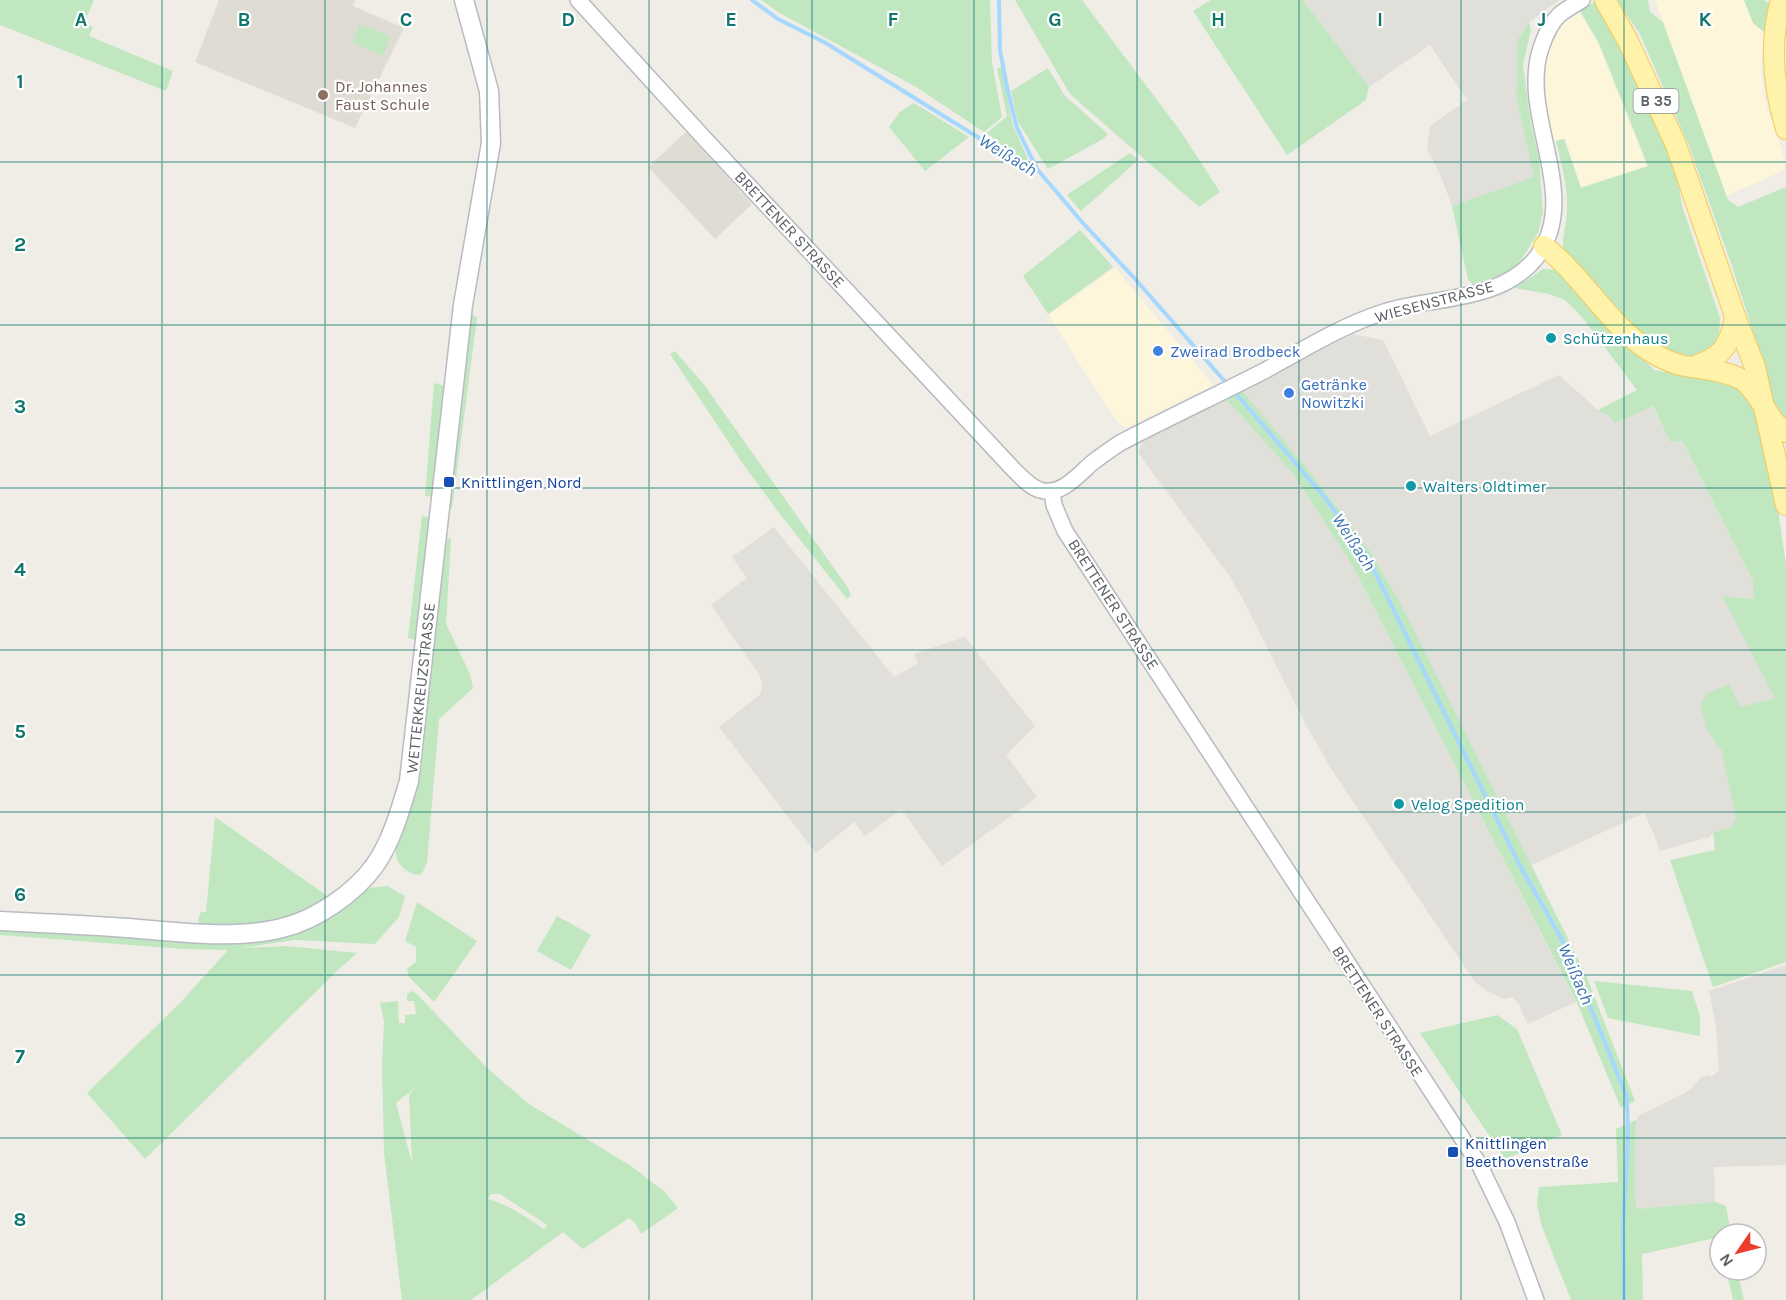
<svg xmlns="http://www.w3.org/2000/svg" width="1786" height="1300" font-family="Karla,sans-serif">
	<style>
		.commercial { fill: #fef6da }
		.industrial { fill: #e0dfd9 }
		.education { fill: #dfdcd3 }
		.green { fill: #c1e7c1; fill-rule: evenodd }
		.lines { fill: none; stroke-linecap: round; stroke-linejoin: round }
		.stream { stroke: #a5d7ff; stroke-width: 4 }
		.tertiary-casing { stroke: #b7babf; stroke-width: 18 }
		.secondary-casing { stroke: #b8bbc1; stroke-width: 21 }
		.primary-casing { stroke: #f4ca59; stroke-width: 22 }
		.tertiary { stroke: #fff; stroke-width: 15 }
		.secondary { stroke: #fff; stroke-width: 18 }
		.primary { stroke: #fff2aa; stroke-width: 20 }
		.grid { fill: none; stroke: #0f766e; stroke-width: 1.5; stroke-opacity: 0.55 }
		.education-dot { fill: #8d6e63; stroke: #fff; stroke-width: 2 }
		.culture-dot { fill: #0f9aa8; stroke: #fff; stroke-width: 2 }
		.shop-dot { fill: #3f7fe0; stroke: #fff; stroke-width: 2 }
		.transit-dot { fill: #1a4fb4; stroke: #fff; stroke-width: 2 }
		.labels { text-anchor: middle; stroke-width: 4.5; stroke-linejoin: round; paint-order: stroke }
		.shield { fill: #fff; stroke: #8d9093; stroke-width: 1.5 }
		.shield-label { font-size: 15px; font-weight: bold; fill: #5c6065 }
		.education-label { font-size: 16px; fill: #785e54; stroke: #fff; text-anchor: start }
		.street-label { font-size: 16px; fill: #5c6065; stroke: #fff }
		.culture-label { font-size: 16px; fill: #0d838f; stroke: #fff; text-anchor: start }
		.shop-label { font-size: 16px; fill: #366cbe; stroke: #fff; text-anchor: start }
		.transit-label { font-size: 16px; fill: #164399; stroke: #fff; text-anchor: start }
		.water-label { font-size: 18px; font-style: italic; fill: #3f77b4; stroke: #fff }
		.grid-label { font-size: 20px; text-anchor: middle; font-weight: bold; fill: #0f766e; stroke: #fff; stroke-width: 4.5; stroke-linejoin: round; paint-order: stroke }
	</style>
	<rect width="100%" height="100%" fill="#efede5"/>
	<g class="commercial">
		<polygon points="1655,0 1744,0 1753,23 1764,32 1761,67 1764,97 1785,161 1783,171 1726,196"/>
		<polygon points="1580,13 1598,43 1647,166 1581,187 1565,138 1553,141 1547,119 1545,95 1546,67 1550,47 1563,24"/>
		<polygon points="1115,268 1213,385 1127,427 1122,426 1113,416 1048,315"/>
	</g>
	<g class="industrial">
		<polygon points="1303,0 1559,0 1529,22 1518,39 1516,97 1534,177 1452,206 1440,174 1427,149 1430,126 1467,100 1430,45 1369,87"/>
		<polygon points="1353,334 1383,340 1430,436 1559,375 1598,410 1609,416 1615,422 1652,406 1670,442 1681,440 1753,581 1755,599 1723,596 1776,698 1740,707 1707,730 1721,750 1736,818 1732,827 1713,832 1710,837 1660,851 1653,832 1644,813 1530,866 1401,604 1370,551 1315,478 1241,389"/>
		<polygon points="1226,399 1291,471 1351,563 1576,1002 1528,1024 1521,1011 1520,1005 1512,997 1504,999 1487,991 1475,982 1332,770 1305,723 1243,599 1228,574 1138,453 1142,442"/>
		<polygon points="774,527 894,677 918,663 914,654 965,637 1035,726 1006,755 1037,797 942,866 901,809 865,836 854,822 816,853 719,727 760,695 762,685 760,676 711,605 747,578 732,557"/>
		<polygon points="1786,965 1786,1165 1714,1167 1715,1202 1636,1209 1635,1173 1636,1120 1640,1115 1683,1094 1692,1088 1701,1077 1708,1075 1711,1077 1719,1070 1716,1027 1709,991"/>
	</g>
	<g class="education">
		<polygon points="219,0 355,0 353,6 404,28 355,128 195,62"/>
		<polygon points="686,132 752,204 715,239 648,167"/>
	</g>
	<g class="green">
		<polygon points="0,0 94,0 84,23 93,27 89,36 173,71 166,91 0,25"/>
		<polygon points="761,0 990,0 992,62 1002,117 984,132 916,87 778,12"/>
		<polygon points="1015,0 1082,0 1181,132 1220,192 1199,207 1070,94"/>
		<polygon points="1211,0 1303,0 1369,87 1366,100 1287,155 1193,11"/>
		<polygon points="1616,0 1648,0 1650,12 1663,22 1728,200 1738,207 1786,187 1786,422 1769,401 1755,338 1731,263 1689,146 1639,32"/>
		<polygon points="1744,0 1764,0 1771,5 1764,32 1753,23"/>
		<path d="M1596,1C1615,37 1632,73 1649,110C1663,141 1679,172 1682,206L1720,318C1720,333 1717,350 1701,356C1696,358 1692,360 1687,360C1644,354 1592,284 1563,252C1562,235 1567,223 1567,208C1568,186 1561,163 1556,141L1564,139L1581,188L1648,166L1599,43L1580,11Z"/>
		<polygon points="1529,22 1531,30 1523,65 1531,124 1539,158 1543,212 1538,233 1521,260 1505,274 1475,286 1468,280 1452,206 1534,177 1516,97 1518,39"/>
		<polygon points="360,24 391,37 383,56 352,43"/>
		<polygon points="1002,67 1013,126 1028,159 1024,161 1009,151 987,133 1007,116 997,68"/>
		<polygon points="1048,68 1065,96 1108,134 1103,139 1048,169 1018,122 1011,91"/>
		<polygon points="914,103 969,137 925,171 889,127 900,112"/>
		<polygon points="1130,153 1138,160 1081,211 1067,195"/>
		<polygon points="1080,230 1113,267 1048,314 1023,276"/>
		<polygon points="1543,269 1557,270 1654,370 1672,373 1697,374 1743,386 1757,412 1779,516 1786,565 1786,962 1713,987 1670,860 1715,850 1713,832 1732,827 1736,818 1721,750 1707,730 1700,704 1707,694 1729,684 1740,707 1775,698 1722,596 1754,599 1753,581 1682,441 1670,442 1653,406 1615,423 1609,416 1598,410 1637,390 1582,317 1565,300 1549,294 1515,288"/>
		<polygon points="469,312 477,318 452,509 447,508"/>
		<polygon points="675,351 705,386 848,588 851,595 847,599 779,513 741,461 670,354"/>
		<polygon points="434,383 442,385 446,388 434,497 425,496"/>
		<polygon points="1241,389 1315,478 1370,551 1401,604 1586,975 1635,1101 1621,1108 1577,1003 1351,563 1291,471 1226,399"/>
		<polygon points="422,516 433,518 419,641 408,638"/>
		<path d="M451,538L446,624L470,674L473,688L439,719L427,862L422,874C411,878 397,865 396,854C395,838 409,818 413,802C418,780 419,756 422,734C430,670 435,606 442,541L446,539Z"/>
		<path d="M215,817L319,890L329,898C289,921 244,930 199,926L198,920L201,912H206Z"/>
		<polygon points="387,886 405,896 399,917 375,944 295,940 241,948 287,946 357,953 337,971 145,1159 87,1093 179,1004 228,950 183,949 0,935 0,926 211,939 339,910 368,888"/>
		<polygon points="417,902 477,941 434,1002 409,977 407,969 416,962 416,947 405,941"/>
		<polygon points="557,916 591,935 571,970 537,951"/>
		<polygon points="1594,981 1692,991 1700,1016 1700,1036 1608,1018"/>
		<path d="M411,991L416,993L487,1068L529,1104L631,1166L665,1192L678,1208L641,1234L636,1224L629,1218L583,1249L563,1232L471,1300H402L384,1153L382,1065L384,1022L380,1003L398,1001L399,1023H405V1015L416,1014L414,1001H407V994ZM416,1087L409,1094L412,1163L396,1103ZM491,1194H500L547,1225L544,1229C526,1217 509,1205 488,1199Z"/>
		<polygon points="1497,1015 1517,1029 1562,1135 1505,1159 1420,1033"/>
		<polygon points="1636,1120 1635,1173 1636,1209 1715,1202 1726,1206 1731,1234 1720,1234 1720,1237 1642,1254 1643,1300 1571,1300 1541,1224 1537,1203 1539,1187 1618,1182 1616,1129"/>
		<polygon points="1726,1270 1737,1270 1744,1300 1733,1300"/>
	</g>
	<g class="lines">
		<g class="stream">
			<polyline points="752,0 778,19 824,42 1005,154 1037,169 1082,222 1136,280 1228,385"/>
			<polyline points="999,0 1000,50 1007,87 1017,128 1037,169"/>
			<polyline points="1233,390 1326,499 1367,556 1518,862 1566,947 1627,1097 1628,1140 1623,1225 1624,1300"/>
		</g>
		<g class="tertiary-casing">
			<g id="tertiary">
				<path d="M578,0L704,138L1014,470C1021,477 1030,487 1040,490C1061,497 1079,474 1092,463C1101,456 1111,449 1120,443C1168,418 1217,395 1266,370C1304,349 1343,325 1384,312C1433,296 1500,303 1536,258C1583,197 1520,118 1540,51C1544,38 1549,25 1559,15C1566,9 1574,5 1582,0"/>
				<polyline points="1052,491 1054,505 1065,531 1479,1164 1507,1222 1536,1300"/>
			</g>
		</g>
		<g class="secondary-casing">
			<path id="secondary" d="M0,921C43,923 85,925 128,928C176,932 235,940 282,928C316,920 355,893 375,865C392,841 401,808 409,781L463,305L491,143L489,91L464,0"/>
		</g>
		<g class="primary-casing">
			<g id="primary">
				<polyline points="1605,0 1628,41 1676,145 1735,316 1755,367 1786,505"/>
				<path d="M1781,0C1769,43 1773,86 1786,129"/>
				<path d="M1544,246C1583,276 1610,327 1651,352C1661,358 1674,364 1685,366C1701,369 1734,371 1746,383C1762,397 1768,421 1786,432"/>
				<path d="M1692,367C1722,358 1730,346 1735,316"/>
			</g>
		</g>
		<use href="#tertiary" class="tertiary"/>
		<use href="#secondary" class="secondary"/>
		<use href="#primary" class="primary"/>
	</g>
	<path class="grid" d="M162,0V1300M325,0V1300M487,0V1300M649,0V1300M812,0V1300M974,0V1300M1137,0V1300M1299,0V1300M1461,0V1300M1624,0V1300M0,162H1786M0,325H1786M0,488H1786M0,650H1786M0,812H1786M0,975H1786M0,1138H1786"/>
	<circle class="education-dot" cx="323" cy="95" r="6"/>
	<g class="culture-dot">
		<circle cx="1551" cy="338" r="6"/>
		<circle cx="1411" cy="486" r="6"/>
		<circle cx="1399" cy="804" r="6"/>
	</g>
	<g class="shop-dot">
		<circle cx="1158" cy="351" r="6"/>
		<circle cx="1289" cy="393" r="6"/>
	</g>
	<g class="transit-dot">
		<rect x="443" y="476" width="12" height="12" rx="3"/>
		<rect x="1447" y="1146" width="12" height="12" rx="3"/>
	</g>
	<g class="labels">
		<rect class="shield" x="1633.5" y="89" width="45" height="24" rx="4.5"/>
		<g class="shield-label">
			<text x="1656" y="106">B 35</text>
		</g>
		<g class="education-label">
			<text x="335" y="92">Dr. Johannes<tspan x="335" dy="18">Faust Schule</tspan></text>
		</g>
		<g class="street-label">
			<text transform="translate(790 229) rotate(47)" y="6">BRETTENER STRASSE</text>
			<text transform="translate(1434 301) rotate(-15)" y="6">WIESENSTRASSE</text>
			<text transform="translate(1114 604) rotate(57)" y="6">BRETTENER STRASSE</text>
			<text transform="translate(420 688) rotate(-84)" y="6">WETTERKREUZSTRASSE</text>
			<text transform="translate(1378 1011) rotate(57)" y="6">BRETTENER STRASSE</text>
		</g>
		<g class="culture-label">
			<text x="1563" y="344">Schützenhaus</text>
			<text x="1423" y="492">Walters Oldtimer</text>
			<text x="1411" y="810">Velog Spedition</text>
		</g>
		<g class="shop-label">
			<text x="1170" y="357">Zweirad Brodbeck</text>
			<text x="1301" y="390">Getränke<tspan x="1301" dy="18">Nowitzki</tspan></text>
		</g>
		<g class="transit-label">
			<text x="461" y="488">Knittlingen Nord</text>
			<text x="1465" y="1149">Knittlingen<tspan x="1465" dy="18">Beethovenstraße</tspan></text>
		</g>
		<g class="water-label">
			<text transform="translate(1008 155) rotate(31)" y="6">Weißach</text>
			<text transform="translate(1354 542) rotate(57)" y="6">Weißach</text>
			<text transform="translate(1576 974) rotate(67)" y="6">Weißach</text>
		</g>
	</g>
	<g class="grid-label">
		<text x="81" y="26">A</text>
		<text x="244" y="26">B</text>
		<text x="406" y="26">C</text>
		<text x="568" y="26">D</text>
		<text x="731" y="26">E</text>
		<text x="893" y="26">F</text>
		<text x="1055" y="26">G</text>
		<text x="1218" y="26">H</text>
		<text x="1380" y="26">I</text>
		<text x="1542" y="26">J</text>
		<text x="1705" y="26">K</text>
		<text x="20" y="88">1</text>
		<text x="20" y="251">2</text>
		<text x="20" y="413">3</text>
		<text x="20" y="576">4</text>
		<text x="20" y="738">5</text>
		<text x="20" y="901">6</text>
		<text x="20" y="1063">7</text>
		<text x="20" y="1226">8</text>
	</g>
	<g transform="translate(1738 1252) rotate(235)"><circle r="28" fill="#ffffff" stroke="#bebfc1" stroke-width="1.5"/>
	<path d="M0-4.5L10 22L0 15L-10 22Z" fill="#ed3e2d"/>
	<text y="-9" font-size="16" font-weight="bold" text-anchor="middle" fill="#5c6065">N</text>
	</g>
</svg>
